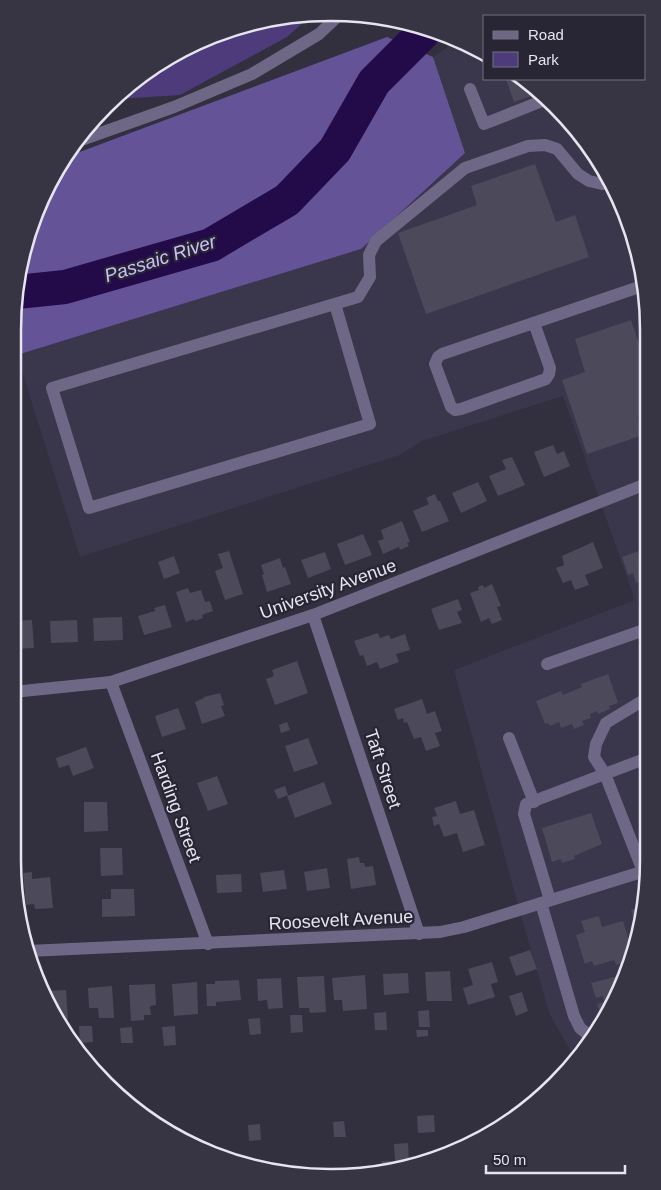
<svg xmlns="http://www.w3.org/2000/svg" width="661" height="1190" font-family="Arial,sans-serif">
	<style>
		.built { fill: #3a364c }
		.green { fill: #4d3b7b }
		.forest { fill: #655397 }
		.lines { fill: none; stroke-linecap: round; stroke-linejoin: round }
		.river { stroke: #230a49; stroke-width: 34 }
		.building { fill: #4c495a }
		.minor { stroke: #6e6786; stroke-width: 12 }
		.labels { text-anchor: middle; stroke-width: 4.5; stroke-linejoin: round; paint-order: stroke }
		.street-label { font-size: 18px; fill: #e6e4ee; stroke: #282534 }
		.water-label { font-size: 19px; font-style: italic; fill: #ccbffa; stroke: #282534 }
		.rim { fill: none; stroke: #e6e4ee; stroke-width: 2.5 }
	</style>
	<rect width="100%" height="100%" fill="#322f3f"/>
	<polygon class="built" points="453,43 485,54 485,79 520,79 555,105 595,154 632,228 646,289 648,880 632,961 606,1019 577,1054 570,1050 550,1015 523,923 454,670 635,600 563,396 422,441 400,455 80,557 17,355 361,249 465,153 433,57"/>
	<polygon class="green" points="307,19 287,37 180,95 119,99 137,78 248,23"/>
	<polygon class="forest" points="387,37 433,57 465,153 361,249 17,355 13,358 13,310 29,229 55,171 69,156"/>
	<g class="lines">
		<polyline class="river" points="17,292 65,287 211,245 287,200 335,150 374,82 423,33"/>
	</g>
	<g class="building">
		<polygon points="506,79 520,79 536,91 537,94 514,102"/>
		<polygon points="535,164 556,222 575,215 589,257 426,314 398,233 477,205 471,186"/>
		<polygon points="631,320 646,364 646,378 643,379 646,389 646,396 640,398 646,415 638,417 643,435 587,454 562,380 585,372 575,339"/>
		<polygon points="553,445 557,454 564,451 570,466 544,477 534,452"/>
		<polygon points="512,457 525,485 498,496 489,476 506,469 502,460"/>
		<polygon points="478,482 487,501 461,513 452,493"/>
		<polygon points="435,494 438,501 440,501 449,521 422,532 413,511 429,504 426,498"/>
		<polygon points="402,521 410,542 407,543 409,546 400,550 399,547 383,554 378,541 384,539 381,530"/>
		<polygon points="363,534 372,555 345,565 337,544"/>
		<polygon points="593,542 603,568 585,575 589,585 575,590 571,580 563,583 556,568 564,565 562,556"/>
		<polygon points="647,548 647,580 636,583 633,573 628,575 622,557"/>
		<polygon points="229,551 243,594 225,600 215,571 223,568 218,554"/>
		<polygon points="325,552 331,569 308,578 301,560"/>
		<polygon points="174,556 180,573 164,579 158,562"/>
		<polygon points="280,558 283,568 285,567 291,584 267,592 262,575 264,574 261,565"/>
		<polygon points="492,584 501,606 497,607 502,620 492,624 489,618 481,622 470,593 479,590 478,587 483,585 484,588"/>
		<polygon points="188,588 190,593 201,590 205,602 210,601 213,611 202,615 203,618 195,621 194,619 186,622 176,592"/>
		<polygon points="458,599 462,610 457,612 462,623 439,630 431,609"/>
		<polygon points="165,605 172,627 144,635 138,616 155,611 154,608"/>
		<polygon points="122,617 123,640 94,641 93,618"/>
		<polygon points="32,620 34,648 13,649 13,621"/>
		<polygon points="77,620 78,642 51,643 50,621"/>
		<polygon points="378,633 380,638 389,635 391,639 405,634 410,650 396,654 399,662 380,669 377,662 367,666 363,655 360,656 354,641"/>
		<polygon points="297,661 308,693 275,705 266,679 274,676 272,670"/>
		<polygon points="608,674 618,703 609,706 610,709 598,714 597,711 590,714 591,718 582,721 584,725 574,729 572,724 561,728 559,722 550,726 548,723 545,724 536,701 561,691 563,695 582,687 581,684"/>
		<polygon points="220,693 224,705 221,706 225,716 202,724 195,702 204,698 204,697"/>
		<polygon points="422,699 427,714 435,711 442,731 435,733 440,746 426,751 421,737 414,739 407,722 404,723 403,718 398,720 394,709"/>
		<polygon points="178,708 186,729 162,737 155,716"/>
		<polygon points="287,722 290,730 281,733 279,725"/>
		<polygon points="308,738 318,764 294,772 285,746"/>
		<polygon points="86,747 94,768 73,776 69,765 59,768 56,758"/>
		<polygon points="217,776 228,804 208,811 197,783"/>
		<polygon points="324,782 332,804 295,818 287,796"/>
		<polygon points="285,786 288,795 278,799 274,790"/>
		<polygon points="456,801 460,814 474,810 485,845 463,852 457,833 444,837 439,824 434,826 432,817 437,816 434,808"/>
		<polygon points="84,802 107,802 108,831 84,832"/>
		<polygon points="591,813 602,844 574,856 575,859 562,863 561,859 552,862 542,828"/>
		<polygon points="100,848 122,848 123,875 101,876"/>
		<polygon points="359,857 360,863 364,863 365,867 373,866 376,885 351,889 347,859"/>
		<polygon points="327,868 330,888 307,891 304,872"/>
		<polygon points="284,870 287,889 263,892 260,873"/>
		<polygon points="32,872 32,879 50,877 53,908 35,909 34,904 26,905 23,873"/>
		<polygon points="241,874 242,892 217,893 216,875"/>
		<polygon points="111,889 134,889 135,916 102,917 102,899 111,899"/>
		<polygon points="643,906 637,933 631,910"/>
		<polygon points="599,916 602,927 623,921 633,954 632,961 616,965 614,960 594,966 592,961 585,964 576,935 585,932 581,921"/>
		<polygon points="530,950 537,969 516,976 509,957"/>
		<polygon points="492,962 498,982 491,984 495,997 468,1005 463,988 473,985 468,969"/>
		<polygon points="450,971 452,1001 427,1001 425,972"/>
		<polygon points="408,973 409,993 384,995 383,974"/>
		<polygon points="626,974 606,1019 603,1022 597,1004 604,1002 603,996 596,998 591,983"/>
		<polygon points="365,975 367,1009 343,1011 342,1000 334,1000 332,978"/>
		<polygon points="324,976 326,1012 310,1013 309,1008 299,1008 297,977"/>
		<polygon points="281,978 283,1008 268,1009 267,1000 258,1001 257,979"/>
		<polygon points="239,980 241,1000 216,1002 216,1006 207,1006 206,984 215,984 215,981"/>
		<polygon points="197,982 198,1014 174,1016 172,984"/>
		<polygon points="155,984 156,1005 150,1006 151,1015 144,1015 144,1020 131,1021 129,985"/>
		<polygon points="112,986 114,1018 99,1018 98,1008 89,1008 88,988"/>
		<polygon points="66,990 68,1020 61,1020 45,991"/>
		<polygon points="522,992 528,1011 516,1016 509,996"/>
		<polygon points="429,1010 430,1027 419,1027 418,1011"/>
		<polygon points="386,1012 387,1030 375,1030 374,1013"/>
		<polygon points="290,1015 302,1015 303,1032 291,1033"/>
		<polygon points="260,1018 261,1034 250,1035 248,1019"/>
		<polygon points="79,1026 92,1026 93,1042 80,1043"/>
		<polygon points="175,1026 176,1045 164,1046 162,1027"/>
		<polygon points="132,1027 133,1043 121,1043 120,1028"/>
		<polygon points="416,1030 428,1030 428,1036 417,1037"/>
		<polygon points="434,1115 435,1132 418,1133 417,1116"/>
		<polygon points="344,1121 346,1137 334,1137 333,1122"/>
		<polygon points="260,1124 261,1140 249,1141 248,1125"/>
		<polygon points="408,1143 409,1163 382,1170 382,1161 395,1161 394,1144"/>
		<polygon points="237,1154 238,1162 223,1155"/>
		<polygon points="352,1167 353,1175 356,1176 341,1176 340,1168"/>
	</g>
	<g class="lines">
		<g class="minor">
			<polyline points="470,89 484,124 547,99"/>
			<polyline points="84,139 174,107 252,74 319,34 336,18"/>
			<polyline points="335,304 370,424 89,508 52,388 358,297 370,277 369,255 376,241 465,168 528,146 545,145 557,149 578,174 589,181 602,184 609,183"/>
			<polyline points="534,323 550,368 549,374 546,379 461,409 455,410 451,407 435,364 438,357 442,354 645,285"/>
			<polyline points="313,615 419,934"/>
			<polyline points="547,664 647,629"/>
			<polyline points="111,682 208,944"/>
			<polyline points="13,692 111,682 313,615 646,484"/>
			<polyline points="509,738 534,802"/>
			<polyline points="643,871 605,774 594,757 596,744 606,723 647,698"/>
			<polyline points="550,900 524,814 526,804 647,758"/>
			<polyline points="541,903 574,1016 580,1028 591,1037"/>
			<polyline points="28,951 440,932 464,927 648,870"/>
		</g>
	</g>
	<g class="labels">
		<g class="street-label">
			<text transform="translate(328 589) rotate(-20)" y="6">University Avenue</text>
			<text transform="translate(383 769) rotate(72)" y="6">Taft Street</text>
			<text transform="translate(176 807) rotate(70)" y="6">Harding Street</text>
			<text transform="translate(341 920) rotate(-3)" y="6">Roosevelt Avenue</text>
		</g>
		<g class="water-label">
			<text transform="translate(160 258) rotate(-18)" y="7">Passaic River</text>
		</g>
	</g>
	<path d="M0 0H661V1190H0ZM330 21H331A309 309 0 0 1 640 330V860A309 309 0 0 1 331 1169H330A309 309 0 0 1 21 860V330A309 309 0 0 1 330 21Z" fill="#373443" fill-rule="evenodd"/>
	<path class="rim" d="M330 21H331A309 309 0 0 1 640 330V860A309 309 0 0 1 331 1169H330A309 309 0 0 1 21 860V330A309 309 0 0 1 330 21Z"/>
	<rect x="483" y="15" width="162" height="65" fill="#282534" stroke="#74717e"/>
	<rect x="493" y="31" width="25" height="8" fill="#6e6786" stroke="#74717e"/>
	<text x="528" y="40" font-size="15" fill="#e6e4ee">Road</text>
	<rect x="493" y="52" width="25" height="15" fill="#4d3b7b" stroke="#74717e"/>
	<text x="528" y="65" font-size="15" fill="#e6e4ee">Park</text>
	<path d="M486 1165v8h139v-8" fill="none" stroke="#e6e4ee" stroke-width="2.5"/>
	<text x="493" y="1165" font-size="15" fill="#e6e4ee" stroke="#282534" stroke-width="4" paint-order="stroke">50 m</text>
</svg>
